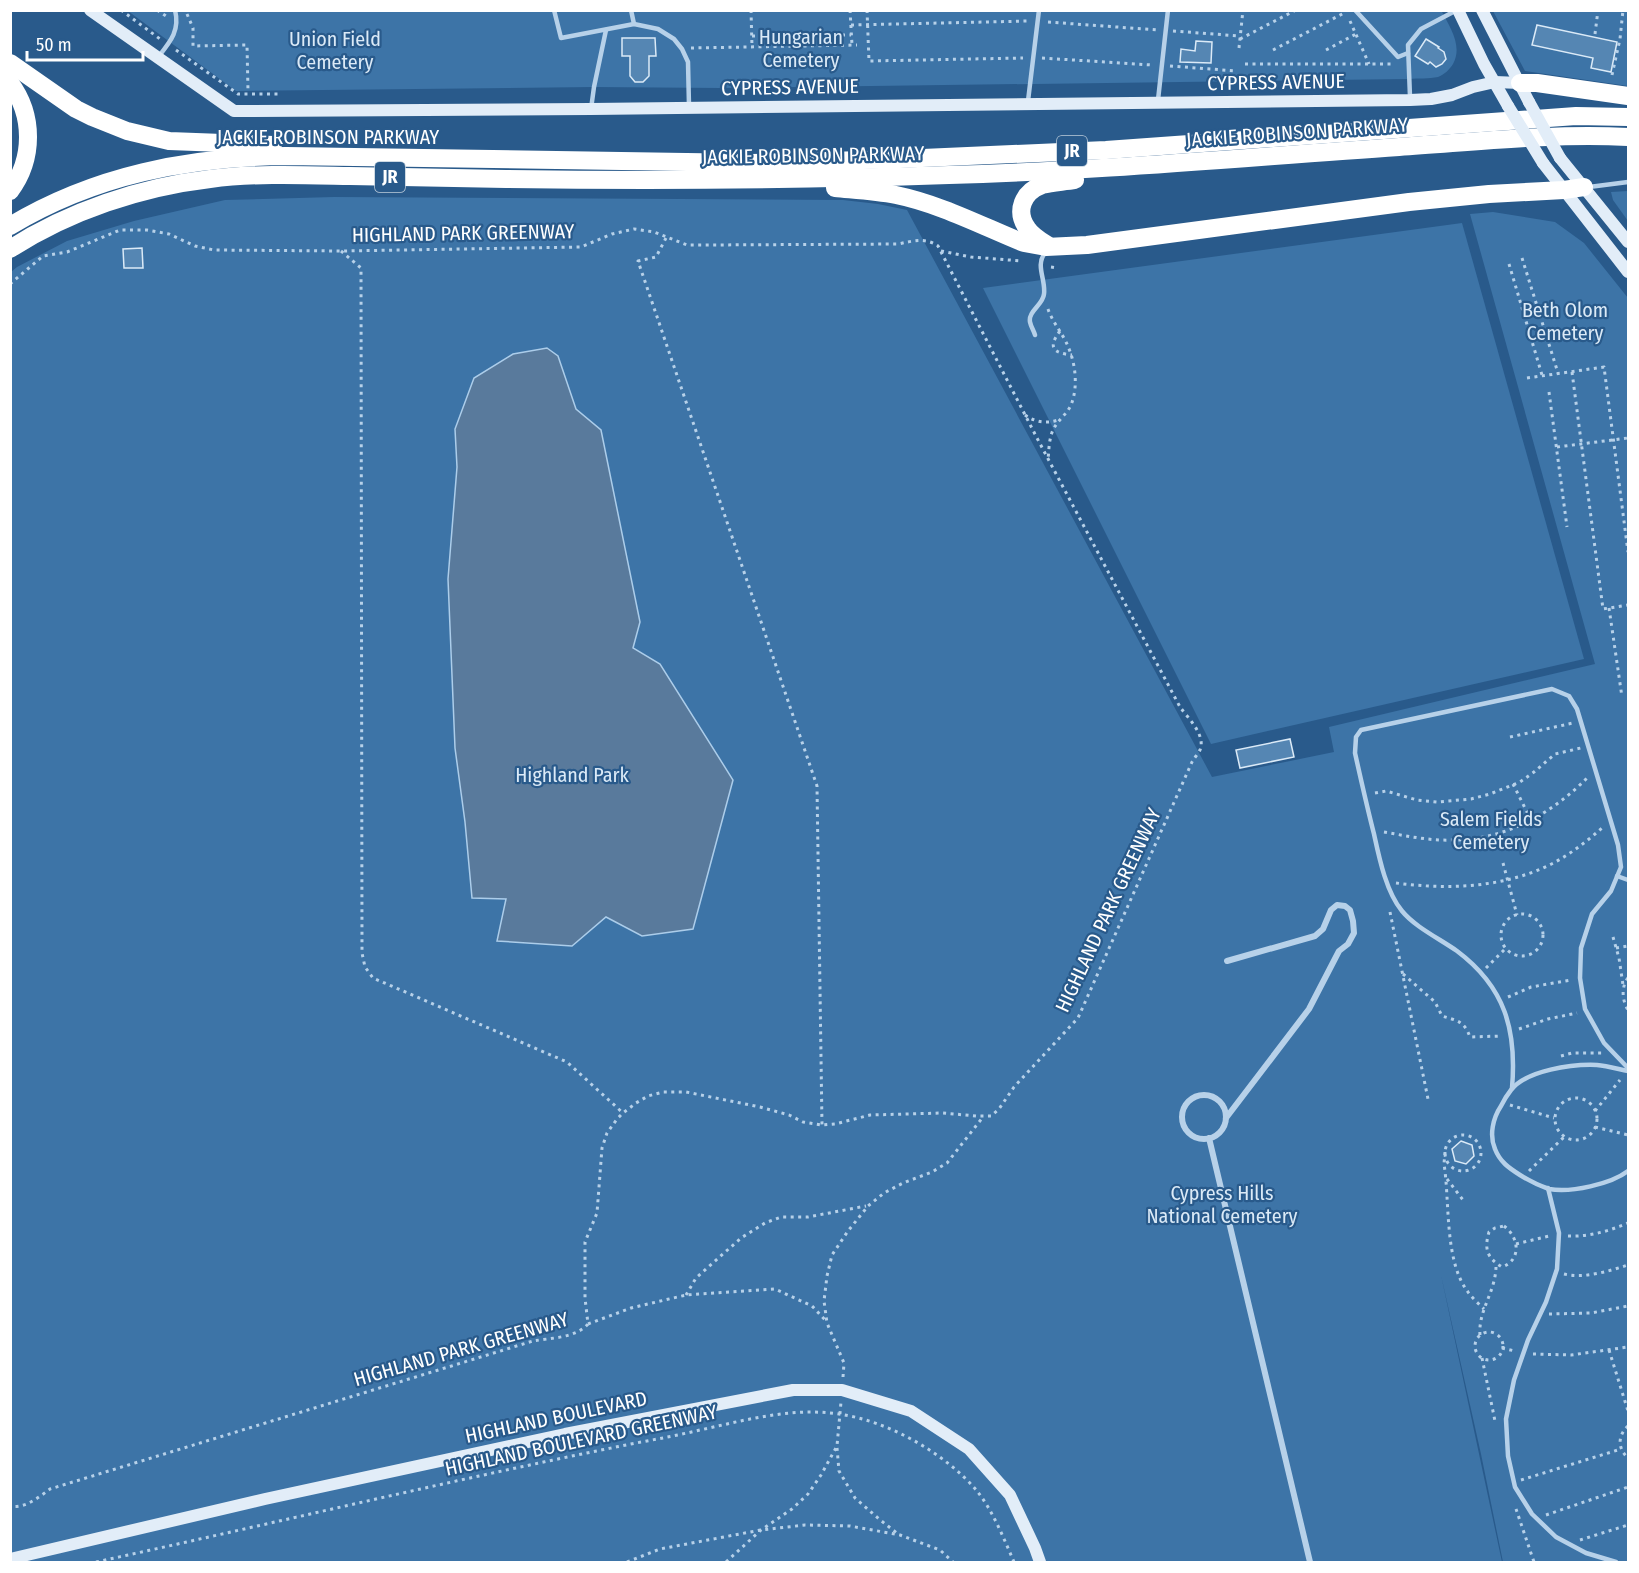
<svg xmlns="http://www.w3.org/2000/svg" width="1639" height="1573" font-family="'Fira Sans Condensed',sans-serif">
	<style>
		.green { fill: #3d74a7 }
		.water { fill: #597a9c; stroke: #accdea; stroke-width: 1.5 }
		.building { fill: #5586b3; stroke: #dbeaf7; stroke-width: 1.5 }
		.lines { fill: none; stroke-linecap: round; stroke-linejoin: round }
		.path { stroke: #b7d1e9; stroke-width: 3; stroke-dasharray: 3 4.5; stroke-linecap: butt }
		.lane { stroke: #b7d1e9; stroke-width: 4.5 }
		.street { stroke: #b7d1e9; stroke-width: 6 }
		.secondary { stroke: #e2edf8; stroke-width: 12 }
		.highway { stroke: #fff; stroke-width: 18 }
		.secondary-bridge { stroke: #e2edf8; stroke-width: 12 }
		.labels { text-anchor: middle; stroke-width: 4.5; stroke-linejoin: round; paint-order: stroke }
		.shield { fill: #295a8b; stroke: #bfcedc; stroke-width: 1.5 }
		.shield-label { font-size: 18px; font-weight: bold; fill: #fff }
		.park-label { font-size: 20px; fill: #dbeaf7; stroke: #295a8b }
		.street-label { font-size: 20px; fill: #fff; stroke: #295a8b }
	</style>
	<rect width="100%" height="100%" fill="#295a8b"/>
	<g class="green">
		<path d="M1441,10C1450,27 1463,46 1453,64C1450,69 1444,75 1438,77C1429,79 1418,78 1409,79L721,88L594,87L236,91L128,11Z"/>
		<polygon points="1493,11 1628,11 1628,86 1525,71"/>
		<polygon points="1628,191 1628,221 1613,200 1611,192"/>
		<polygon points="334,197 843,200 878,204 907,210 1212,777 1334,752 1329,727 1595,664 1470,214 1493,212 1555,222 1584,243 1628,298 1628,1562 1503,1562 1481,1454 1441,1275 1502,1562 11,1562 11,272 17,267 67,241 134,221 225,200"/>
		<polygon points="1462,223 1584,659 1211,744 983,288"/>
	</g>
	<polygon class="water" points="547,348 558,356 576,409 601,430 640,622 633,648 660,664 733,780 693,929 642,936 606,917 572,946 497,941 506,899 472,898 465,822 455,748 448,579 457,467 455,429 474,378 513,354"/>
	<g class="building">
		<polygon points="1537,25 1617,42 1611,72 1591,68 1593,58 1532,45"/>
		<polygon points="622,38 655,38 656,56 649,56 649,76 643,82 635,82 630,76 630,56 622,56"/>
		<polygon points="1426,39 1439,47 1438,48 1444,52 1446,59 1442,64 1436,67 1430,62 1428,64 1415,56"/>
		<polygon points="1196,41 1212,42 1211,63 1180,62 1181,49 1195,51"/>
		<polygon points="142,248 143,268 124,268 123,249"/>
		<polygon points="1290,739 1294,757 1240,768 1236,750"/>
		<polygon points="1461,1141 1472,1145 1474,1156 1466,1164 1455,1161 1452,1149"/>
	</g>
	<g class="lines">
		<g class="path">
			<polyline points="121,10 160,39"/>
			<polyline points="157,10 166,16"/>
			<polyline points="751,10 752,47"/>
			<polyline points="850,10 852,45"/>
			<polyline points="867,10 869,61 1023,58"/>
			<polyline points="187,14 193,28 193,46 247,45 248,91"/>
			<polyline points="1350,21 1369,64"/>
			<polyline points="1048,22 1158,30"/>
			<polyline points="851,25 1029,21"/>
			<polyline points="1173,31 1240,36"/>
			<polyline points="1595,34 1598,10"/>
			<polyline points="752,36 851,35"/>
			<polyline points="1240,39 1296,10"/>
			<polyline points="691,48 857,45"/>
			<polyline points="1239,48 1243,10"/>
			<polyline points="176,50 238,94 278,94"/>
			<polyline points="1273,50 1346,12"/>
			<polyline points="1326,50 1356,34"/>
			<polyline points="1042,58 1152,65"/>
			<polyline points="1245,64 1392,64"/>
			<polyline points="1170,66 1237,71"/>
			<polyline points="1612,75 1620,39 1623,10"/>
			<polyline points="666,238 656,257 638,261 817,786 822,1125"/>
			<polyline points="341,251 361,268 362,953 365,967 373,978 567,1062 623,1113"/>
			<polyline points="941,251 971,257 1022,261"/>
			<polyline points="1522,258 1558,373"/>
			<polyline points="1509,264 1542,375"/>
			<polyline points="1051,267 1058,268"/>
			<path d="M10,284L43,256L67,252L120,230H147L169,234L195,246L214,250L341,251L581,247L612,234L634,229L654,232L687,245H704L898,244C913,241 925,237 938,246L1037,438L1180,707C1188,718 1206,735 1200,750C1198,754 1194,758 1192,762L1078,1018L1014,1087L999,1109L991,1116H976L943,1113L870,1115L835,1124L822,1125L803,1122L789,1115L760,1107L686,1092H663L648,1096L636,1103L623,1113L617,1119L607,1133L602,1148L597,1213L585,1242V1298L588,1324C576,1338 550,1338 533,1341L50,1489C39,1497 25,1509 10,1506"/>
			<path d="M1048,309C1052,321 1060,330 1066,342C1075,360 1079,385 1071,405C1067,414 1059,419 1054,428C1049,437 1049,449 1048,460"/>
			<path d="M1060,331C1048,347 1052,353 1072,355"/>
			<polyline points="1572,372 1603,609 1628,605"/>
			<polyline points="1527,378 1604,367 1628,552"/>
			<polyline points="1549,392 1567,527"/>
			<path d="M1025,415C1035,422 1046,424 1058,420"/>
			<polyline points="1557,447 1628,438"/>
			<polyline points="1609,608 1622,697"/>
			<polyline points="1510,737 1573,723"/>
			<polyline points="1513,784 1531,820"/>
			<polyline points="1375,793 1386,791 1417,800 1437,802 1471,799 1490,794 1520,782 1534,772 1555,754 1581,748"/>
			<path d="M1384,832C1407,836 1430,841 1453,840C1506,840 1553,813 1589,776"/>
			<polyline points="1503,863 1517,915"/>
			<path d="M1396,883C1456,891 1522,887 1573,851C1583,844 1593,836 1602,828"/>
			<polyline points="1390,912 1428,1099"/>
			<circle cx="1522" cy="935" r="21"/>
			<polyline points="1613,937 1619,958 1623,985"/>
			<polyline points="1616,948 1628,946"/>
			<polyline points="1486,968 1506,948"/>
			<path d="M1403,974L1435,1002L1442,1016C1458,1021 1464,1021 1470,1037L1502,1036"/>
			<path d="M1628,978C1621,987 1622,1000 1628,1010"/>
			<polyline points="1508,997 1531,987 1571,980"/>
			<polyline points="1519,1029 1548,1019 1577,1013"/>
			<polyline points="1561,1056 1572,1053 1602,1053"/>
			<circle cx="1576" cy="1119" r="21"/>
			<polyline points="1510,1105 1554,1118"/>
			<polyline points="1595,1111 1620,1080"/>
			<polyline points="1595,1127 1628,1135"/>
			<circle cx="1463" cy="1153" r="18"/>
			<path d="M1445,1152L1444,1164C1450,1201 1444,1261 1468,1292C1472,1298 1479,1304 1484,1309"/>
			<polyline points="1529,1171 1564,1137"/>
			<polyline points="1447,1179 1463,1200"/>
			<path d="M1504,1226C1519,1237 1522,1260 1502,1267C1487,1258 1484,1249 1489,1232L1495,1228Z"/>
			<path d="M1568,1236C1589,1237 1609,1231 1628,1223"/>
			<polyline points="1516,1244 1549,1236"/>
			<path d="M1564,1274C1584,1279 1609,1271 1628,1265"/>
			<polyline points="686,1295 696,1278 741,1238 765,1223 781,1217 808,1217 866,1206"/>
			<polyline points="1549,1314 1591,1313 1628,1306"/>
			<polyline points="588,1324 631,1308 686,1295 775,1289 812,1306 826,1321"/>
			<circle cx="1489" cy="1346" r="14"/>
			<path d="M1480,1335C1478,1309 1497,1291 1496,1263"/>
			<polyline points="1502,1348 1515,1351"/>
			<polyline points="1609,1350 1628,1411"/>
			<polyline points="1533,1354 1571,1355 1628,1347"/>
			<polyline points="1482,1358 1495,1421"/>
			<polyline points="843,1377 844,1363 827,1323 824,1301 827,1276 832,1255 848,1231 868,1206 884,1193 903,1183 932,1172 947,1163 983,1117"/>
			<path d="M1628,1426C1618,1435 1617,1448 1628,1458"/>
			<polyline points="837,1448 839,1471 855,1498 879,1519 898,1534"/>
			<polyline points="1521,1480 1621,1449"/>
			<polyline points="1516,1509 1534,1562"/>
			<polyline points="1546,1515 1628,1487"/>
			<polyline points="1580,1540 1628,1525"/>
			<path d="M96,1562C276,1523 455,1479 636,1443C658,1439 679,1435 700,1430C746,1420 792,1407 839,1414C888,1421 945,1453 977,1491C993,1511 1004,1539 1014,1562"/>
			<polyline points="627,1562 660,1549 761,1530 805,1525 850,1526 900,1535 940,1550 953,1562"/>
			<polyline points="726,1562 761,1530 792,1509 808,1494 821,1475 837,1446 841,1402"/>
		</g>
		<g class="lane">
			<polyline points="554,10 561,38 634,24 631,10"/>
			<polyline points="1355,10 1398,57 1408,53"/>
			<polyline points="634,24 658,29 674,39 682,49 688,62 689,106"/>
			<path d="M159,56C171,41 180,30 175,10"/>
			<polyline points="1410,97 1408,45 1421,29 1457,10"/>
			<polyline points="1158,100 1168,10"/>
			<polyline points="1028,101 1039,10"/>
			<polyline points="591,109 594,87 606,30"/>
			<polyline points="1589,187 1628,182"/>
			<path d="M1035,335C1034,331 1031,327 1030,322C1028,311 1043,305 1044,294C1046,280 1035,265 1045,253"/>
			<polyline points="1617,876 1628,880"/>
			<path d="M1628,1071C1618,1069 1607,1066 1597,1065C1572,1064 1527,1070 1511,1090C1507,1095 1504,1100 1501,1106C1493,1118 1489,1135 1495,1149C1500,1162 1509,1168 1520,1175C1528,1180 1540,1186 1549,1189C1571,1193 1611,1184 1628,1171"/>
			<path d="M1512,1088C1517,1030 1505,987 1457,951C1440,939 1415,927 1402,911C1386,892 1379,857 1374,834C1367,807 1361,780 1355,753L1356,737L1361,730L1552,689L1569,696L1577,709L1618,845L1621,867L1611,891L1592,914L1581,948L1580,978L1585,1009L1604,1043L1628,1068"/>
			<polyline points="1548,1188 1559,1233 1557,1269 1546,1302 1528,1340 1514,1380 1506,1419 1508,1456 1515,1487 1532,1514 1556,1537 1586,1553 1616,1562"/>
		</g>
		<g class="street">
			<circle cx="1204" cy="1117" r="22"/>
			<polyline points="1226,1118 1309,1009 1339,951 1348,944 1354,933 1353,921 1350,910 1345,906 1337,905 1331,910 1323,929 1315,936 1227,961"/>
			<polyline points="1209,1138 1310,1562"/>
		</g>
		<g class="secondary">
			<polyline points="90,10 234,111 591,109 1410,100 1431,99 1452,95 1473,87 1495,82 1520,83"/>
			<polyline points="1458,10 1484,64 1508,106"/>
			<polyline points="1482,10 1529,102"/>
			<polyline points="1560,158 1628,242"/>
			<polyline points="1543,163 1628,272"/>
			<polyline points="10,1559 265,1499 565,1434 793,1390 842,1390 911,1411 969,1449 1010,1495 1035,1548 1040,1562"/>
		</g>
		<g class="highway">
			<polyline points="10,63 76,109 92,117 127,131 169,141 273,145"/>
			<path d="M10,83C34,115 34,159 10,191"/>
			<polyline points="1520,83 1537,83 1628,96"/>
			<path d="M835,188C856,190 876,191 896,195C940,204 982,226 1024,243L1046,247L1087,245L1409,202L1489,194L1564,190L1584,187"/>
			<path d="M10,226C95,175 188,157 286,156L751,163L900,159L1106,150L1576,116L1628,117"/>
			<path d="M1049,246C1041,241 1032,236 1027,228C1015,211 1023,192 1042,185C1052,182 1064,182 1075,180"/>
			<path d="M10,249C69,211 141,187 210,179C257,173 303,175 350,176C402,177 454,178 506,179C653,181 801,180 949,175C1099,171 1249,157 1399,147C1475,142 1552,133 1628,137"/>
		</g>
		<g class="secondary-bridge">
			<polyline points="1529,102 1560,158"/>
			<polyline points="1508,106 1543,163"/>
		</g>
	</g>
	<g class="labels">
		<g class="shield">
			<rect x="1057" y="136" width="30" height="30" rx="4.5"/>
			<rect x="375" y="162" width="30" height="30" rx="4.5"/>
		</g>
		<g class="shield-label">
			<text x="1072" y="157">JR</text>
			<text x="390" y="183">JR</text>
		</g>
		<g class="park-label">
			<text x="801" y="44">Hungarian<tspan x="801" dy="23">Cemetery</tspan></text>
			<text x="335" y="46">Union Field<tspan x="335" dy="23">Cemetery</tspan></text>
			<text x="1565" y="317">Beth Olom<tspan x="1565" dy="23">Cemetery</tspan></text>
			<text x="572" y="782">Highland Park</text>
			<text x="1491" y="826">Salem Fields<tspan x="1491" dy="23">Cemetery</tspan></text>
			<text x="1222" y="1200">Cypress Hills<tspan x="1222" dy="23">National Cemetery</tspan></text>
		</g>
		<g class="street-label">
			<text transform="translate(1276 82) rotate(-1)" y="7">CYPRESS AVENUE</text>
			<text transform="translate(790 87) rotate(-1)" y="7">CYPRESS AVENUE</text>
			<text transform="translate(1297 132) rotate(-4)" y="7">JACKIE ROBINSON PARKWAY</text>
			<text x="328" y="144">JACKIE ROBINSON PARKWAY</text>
			<text transform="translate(813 155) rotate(-1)" y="7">JACKIE ROBINSON PARKWAY</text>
			<text transform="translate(463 233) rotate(-1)" y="7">HIGHLAND PARK GREENWAY</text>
			<text transform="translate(1108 910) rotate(-65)" y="7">HIGHLAND PARK GREENWAY</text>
			<text transform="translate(461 1349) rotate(-16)" y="7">HIGHLAND PARK GREENWAY</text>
			<text transform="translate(556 1417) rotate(-12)" y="7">HIGHLAND BOULEVARD</text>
			<text transform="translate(581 1440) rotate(-12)" y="7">HIGHLAND BOULEVARD GREENWAY</text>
		</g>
	</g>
	<rect width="1639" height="1573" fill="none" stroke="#ffffff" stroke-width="24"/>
	<path d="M27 51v9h116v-9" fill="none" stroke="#ffffff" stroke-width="3"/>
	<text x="36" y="51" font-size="18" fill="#ffffff" stroke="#295a8b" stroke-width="4.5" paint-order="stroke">50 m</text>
</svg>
